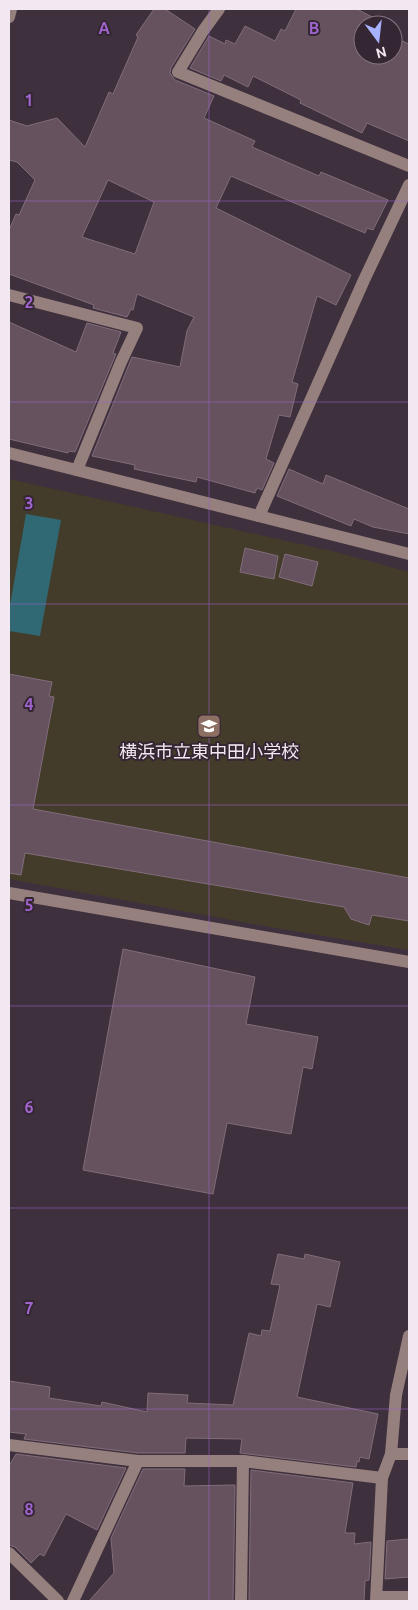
<svg xmlns="http://www.w3.org/2000/svg" width="418" height="1610" font-family="Ubuntu,'Noto Sans JP',sans-serif">
	<style>
		.education { fill: #443c2b }
		.water { fill: #306974 }
		.building { fill: #66525f; stroke: #816d7a; fill-rule: evenodd }
		.lines { fill: none; stroke-linecap: round; stroke-linejoin: round }
		.minor { stroke: #96807e; stroke-width: 12 }
		.grid { fill: none; stroke: #9f64ce; stroke-width: 1; stroke-opacity: 0.55 }
		.labels { text-anchor: middle; stroke-width: 4; stroke-linejoin: round; paint-order: stroke }
		.poi-label { font-size: 18px; fill: #f2e8f1; stroke: #352633 }
		.grid-label { font-size: 16px; text-anchor: middle; font-weight: bold; fill: #9f64ce; stroke: #352633; stroke-width: 4; stroke-linejoin: round; paint-order: stroke }
	</style>
	<rect width="100%" height="100%" fill="#3f303e"/>
	<polygon class="education" points="9,479 336,552 409,572 409,950 281,929 9,879"/>
	<polygon class="water" points="26,514 61,520 40,636 9,631 9,611"/>
	<g class="building">
		<path d="M154,9H165L195,29L171,68L170,73L175,80L214,96L204,118L255,141L252,147L319,176L321,172L388,200L373,230L367,228L365,233L231,176L216,208L351,275L336,305L317,296L292,382L298,384L290,417L279,415L266,459L274,463L262,490L257,488L255,493L197,477L196,482L134,469L135,465L92,456L132,357L180,367L187,331L194,317L137,294L133,310L131,309L127,317L93,308L94,305L9,274V230L16,214L19,215L35,180L17,162L9,160V120L27,126L57,118L85,147L109,92L113,94L138,37L136,35ZM108,180L154,202L135,254L82,237Z"/>
		<polygon points="296,9 357,9 372,17 369,25 363,25 363,55 393,55 393,37 409,44 409,141 367,123 362,133 300,103 301,100 253,76 248,87 224,75 221,81 190,68 209,36 225,44 226,40 235,44 245,26 275,41 281,29 285,31"/>
		<polygon points="9,322 76,352 87,323 121,332 113,353 116,354 75,452 69,451 68,453 9,439"/>
		<polygon points="289,469 323,484 326,475 409,509 409,534 373,527 354,519 351,526 277,496"/>
		<polygon points="245,548 278,556 274,579 240,572"/>
		<polygon points="285,554 318,562 312,586 279,577"/>
		<polygon points="9,674 52,682 49,696 54,697 33,809 409,878 409,921 372,915 369,925 351,919 344,907 25,853 21,875 9,873"/>
		<polygon points="123,949 255,977 246,1024 318,1037 312,1069 303,1067 291,1134 227,1123 213,1194 83,1170"/>
		<polygon points="278,1254 304,1259 305,1254 340,1262 330,1307 317,1304 297,1397 378,1414 369,1459 360,1457 359,1462 357,1461 356,1467 240,1453 242,1439 186,1438 185,1453 138,1453 24,1439 26,1434 9,1432 9,1381 50,1387 49,1398 101,1406 102,1402 147,1412 148,1393 188,1395 187,1403 233,1405 249,1333 261,1336 262,1330 270,1331 280,1285 271,1284"/>
		<polygon points="16,1454 126,1468 97,1530 66,1514 44,1556 40,1554 31,1563 15,1547 9,1545 9,1466"/>
		<polygon points="143,1469 185,1469 184,1486 235,1485 233,1601 89,1601 114,1573 111,1538"/>
		<polygon points="251,1470 353,1483 345,1533 355,1533 354,1544 371,1542 369,1580 365,1581 364,1601 249,1601"/>
		<polygon points="409,1539 409,1577 385,1579 387,1541"/>
	</g>
	<g class="lines">
		<g class="minor">
			<polyline points="219,9 203,31 178,72 409,166"/>
			<polyline points="9,17 11,9"/>
			<polyline points="9,295 137,328 121,362 77,470"/>
			<polyline points="9,453 409,554"/>
			<polyline points="259,516 364,280 409,185"/>
			<polyline points="9,893 409,962"/>
			<polyline points="9,1445 138,1461 243,1461 382,1478"/>
			<polyline points="391,1454 409,1454"/>
			<polyline points="9,1553 58,1601"/>
			<polyline points="377,1597 409,1597"/>
			<polyline points="73,1601 138,1461"/>
			<polyline points="241,1601 243,1461"/>
			<polyline points="376,1601 382,1478 391,1454 396,1395 409,1336"/>
		</g>
	</g>
	<path class="grid" d="M209,9V1601M9,201H409M9,402H409M9,604H409M9,805H409M9,1006H409M9,1208H409M9,1409H409"/>
	<defs>
		<g id="school-square" transform="scale(1.25)"><rect x="-9" y="-9" width="18" height="18" rx="4" fill="#8d6e63" stroke="#352633"/><path d="M0-5L7-2L0 1L-7-2ZM-4 1L0 2.5L4 1V4Q0 6-4 4Z" fill="#fff"/></g>
	</defs>
	<g fill-rule="evenodd">
		<use href="#school-square" x="209" y="726"/>
	</g>
	<g class="labels">
		<g class="poi-label">
			<text x="209" y="758">横浜市立東中田小学校</text>
		</g>
	</g>
	<g class="grid-label">
		<text x="104" y="34">A</text>
		<text x="314" y="34">B</text>
		<text x="29" y="106">1</text>
		<text x="29" y="308">2</text>
		<text x="29" y="509">3</text>
		<text x="29" y="710">4</text>
		<text x="29" y="911">5</text>
		<text x="29" y="1113">6</text>
		<text x="29" y="1314">7</text>
		<text x="29" y="1515">8</text>
	</g>
	<rect width="418" height="1610" fill="none" stroke="#f2e8f1" stroke-width="20"/>
	<g transform="translate(378 40) rotate(165)"><circle r="24" fill="#352633" stroke="#81747f"/>
	<path d="M0-4L9 19L0 12L-9 19Z" fill="#a7b1fc"/>
	<text y="-8" font-size="14" font-weight="bold" text-anchor="middle" fill="#f2e8f1">N</text>
	</g>
</svg>
